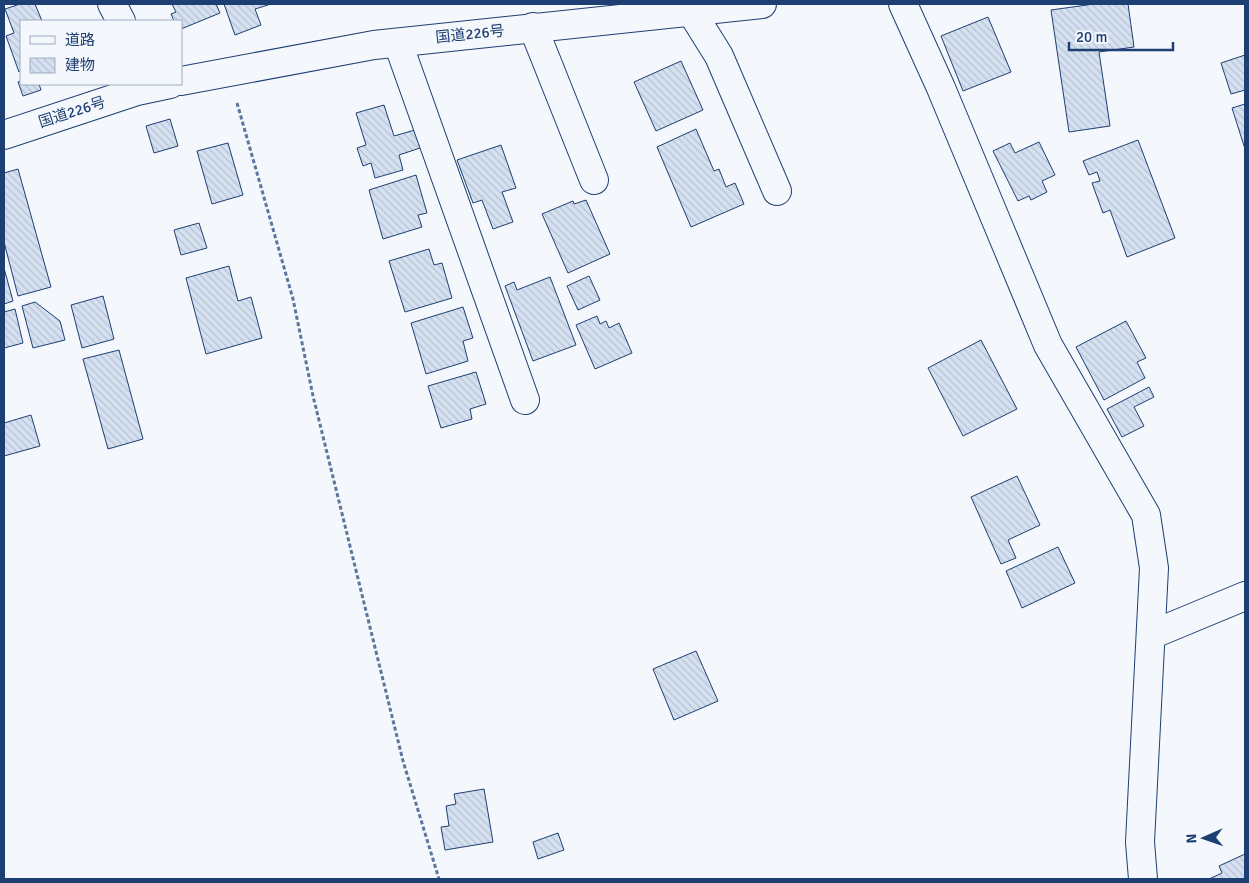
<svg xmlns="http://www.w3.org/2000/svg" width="1249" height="883" font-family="Signika,'Noto Sans JP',sans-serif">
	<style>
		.building { fill: url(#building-back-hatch); stroke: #1d3f73 }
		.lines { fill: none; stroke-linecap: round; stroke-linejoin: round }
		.minor-casing { stroke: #1d3f73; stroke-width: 30 }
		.trunk-casing { stroke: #1d3f73; stroke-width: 30 }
		.path { stroke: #5e769c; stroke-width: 3; stroke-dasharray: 4 2.5; stroke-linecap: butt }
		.minor { stroke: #f4f7fb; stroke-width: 28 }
		.trunk { stroke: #f4f7fb; stroke-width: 28 }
		.labels { text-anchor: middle; stroke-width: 4; stroke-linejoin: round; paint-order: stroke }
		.street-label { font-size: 15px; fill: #1d3f73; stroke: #f4f7fb }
	</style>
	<defs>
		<pattern id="building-back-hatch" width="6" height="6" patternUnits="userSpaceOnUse" patternTransform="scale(1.25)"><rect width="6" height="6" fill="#d5e0f0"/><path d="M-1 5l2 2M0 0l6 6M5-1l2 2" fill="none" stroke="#b6c1d1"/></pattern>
	</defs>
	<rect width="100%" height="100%" fill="#f4f7fb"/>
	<g class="building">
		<polygon points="20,4 35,4 42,21 21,21 21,71 19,72 6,36 14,33 5,9"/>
		<polygon points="172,4 216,4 220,13 181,29 181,21 174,21 171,14 176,12"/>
		<polygon points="224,4 267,4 268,5 255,9 261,25 235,35"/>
		<polygon points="1094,4 1128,4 1134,47 1099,52 1110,126 1069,132 1051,10"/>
		<polygon points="988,17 1011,72 963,91 941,36"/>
		<polygon points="1245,55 1245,90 1231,94 1221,63"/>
		<polygon points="681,61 703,110 656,131 634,82"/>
		<polygon points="21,81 21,84 39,84 41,90 23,96 18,82"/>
		<polygon points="1245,104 1245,149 1232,108"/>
		<polygon points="384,105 394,136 415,130 420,148 399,155 403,170 375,178 371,163 363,166 357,148 366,145 356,113"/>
		<polygon points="170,119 178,146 154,153 146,126"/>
		<polygon points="696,129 714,171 719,169 726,187 735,183 744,204 691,227 657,147"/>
		<polygon points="1138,140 1175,238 1127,257 1110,210 1103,213 1092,183 1100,181 1097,172 1089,175 1083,161"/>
		<polygon points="1039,142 1055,175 1042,181 1047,192 1031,200 1029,196 1018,201 993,151 1010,143 1015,153"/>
		<polygon points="228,143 243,195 212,204 197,151"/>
		<polygon points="501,145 516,188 502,192 513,222 493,229 482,200 473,203 457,160"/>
		<polygon points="18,169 51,287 18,296 4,242 4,173"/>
		<polygon points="416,175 427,213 418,215 422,227 383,239 369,190"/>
		<polygon points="586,200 610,254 568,273 542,214 573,201 574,204"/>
		<polygon points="199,223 207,248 181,255 174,230"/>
		<polygon points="429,249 434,265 442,263 452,298 405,312 389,261"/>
		<polygon points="229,266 238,301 251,297 262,338 206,354 186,278"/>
		<polygon points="4,268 13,301 4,304"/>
		<polygon points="589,276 600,300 578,310 567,286"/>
		<polygon points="550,277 576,345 533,361 505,286 514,282 517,290"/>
		<polygon points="103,296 114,339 82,348 71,305"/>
		<polygon points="35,302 60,321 65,340 33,348 22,306"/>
		<polygon points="463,307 473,338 463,341 468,361 426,374 411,323"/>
		<polygon points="15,309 23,343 4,348 4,312"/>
		<polygon points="597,316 600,324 606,321 609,328 619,323 632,353 595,369 576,325"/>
		<polygon points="1126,321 1146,358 1137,362 1145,378 1104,400 1076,347"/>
		<polygon points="981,340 1017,409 963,436 928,368"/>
		<polygon points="119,350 143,439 108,449 83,359"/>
		<polygon points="476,372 486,404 470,409 472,419 441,428 428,386"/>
		<polygon points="1149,387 1154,397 1134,407 1144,426 1122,437 1107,409"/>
		<polygon points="31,415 40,446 4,456 4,421 4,423"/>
		<polygon points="1017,476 1040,525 1008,540 1016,558 1001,564 971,497"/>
		<polygon points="1058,547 1075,583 1022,608 1006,571"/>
		<polygon points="696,651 718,701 674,720 653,669"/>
		<polygon points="484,789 493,842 445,850 441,827 449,826 446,806 456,804 454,794"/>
		<polygon points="558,833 564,850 538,859 533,842"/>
		<polygon points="1245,854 1245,879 1209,879 1222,873 1219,866"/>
	</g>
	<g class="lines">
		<g class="minor-casing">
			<g id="minor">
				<polyline points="112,4 121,21"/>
				<polyline points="903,4 941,88 1048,345 1146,515 1154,568 1140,842 1143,879"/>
				<polyline points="691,11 719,56 777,191"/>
				<polyline points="533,27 594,180"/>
				<polyline points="398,43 525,400"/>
				<polyline points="1151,635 1245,596"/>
			</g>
		</g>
		<g class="trunk-casing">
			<g id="trunk">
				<polyline points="181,81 374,45 762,4"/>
				<polyline points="4,135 137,91 170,84"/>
			</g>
		</g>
		<polyline class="path" points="237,103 293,299 313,396 403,761 439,879"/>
		<use href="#minor" class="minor"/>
		<use href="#trunk" class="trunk"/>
	</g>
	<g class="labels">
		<g class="street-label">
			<text transform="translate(470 34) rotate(-6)" y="5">国道226号</text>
			<text transform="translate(72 112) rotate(-18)" y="5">国道226号</text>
		</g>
	</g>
	<rect width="1249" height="883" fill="none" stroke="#1d3f73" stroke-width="10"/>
	<rect x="20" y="20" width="162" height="65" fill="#f4f7fb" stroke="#9eadc5"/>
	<rect x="30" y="36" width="25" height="8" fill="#f4f7fb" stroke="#9eadc5"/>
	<text x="65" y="45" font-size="15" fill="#1d3f73">道路</text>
	<rect x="30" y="58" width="25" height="15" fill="url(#building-back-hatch)" stroke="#9eadc5"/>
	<text x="65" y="70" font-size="15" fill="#1d3f73">建物</text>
	<g transform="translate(1204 838) rotate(268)" stroke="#f4f7fb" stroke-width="4" paint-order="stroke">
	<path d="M0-4L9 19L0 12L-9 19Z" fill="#1d3f73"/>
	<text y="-8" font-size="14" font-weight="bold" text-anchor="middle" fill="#1d3f73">N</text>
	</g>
	<path d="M1069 42v8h104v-8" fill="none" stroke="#1d3f73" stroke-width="2.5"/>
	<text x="1076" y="42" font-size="15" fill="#1d3f73" stroke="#f4f7fb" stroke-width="4" paint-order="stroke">20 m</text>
</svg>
